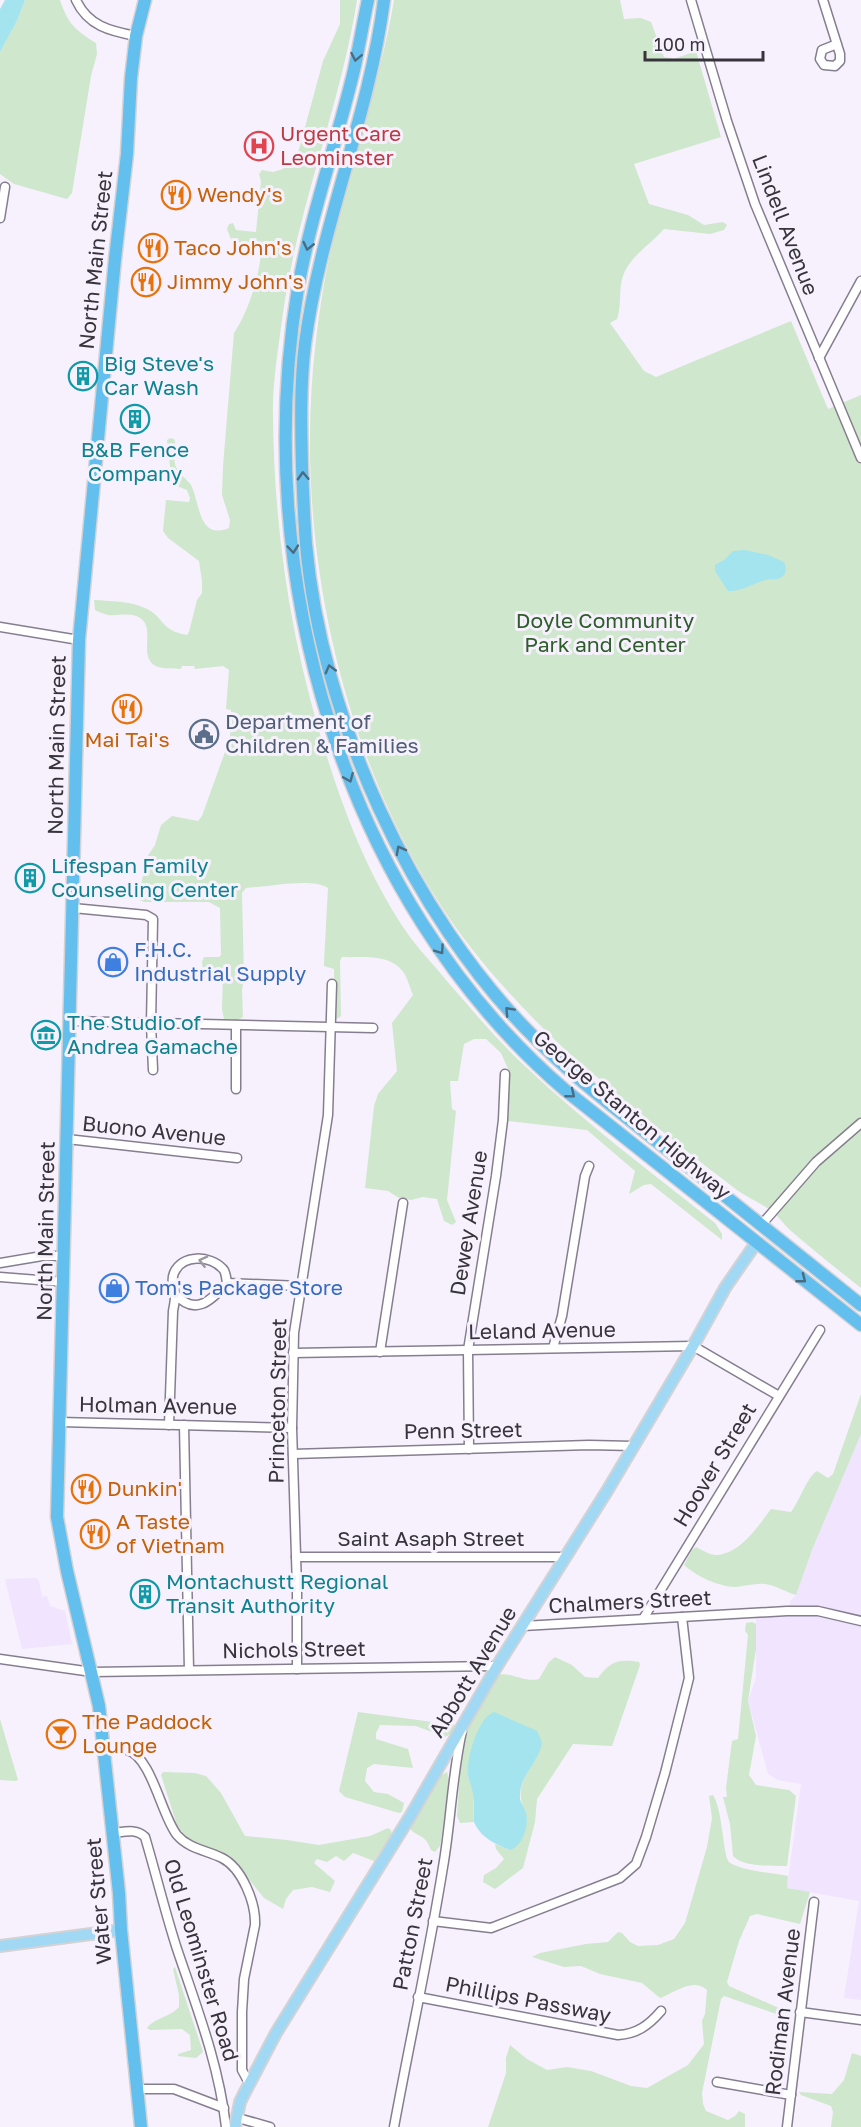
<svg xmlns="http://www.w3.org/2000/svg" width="861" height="2127" font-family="'Golos Text',sans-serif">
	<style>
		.built { fill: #f0e4fe }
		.green { fill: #cfe7cc }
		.water { fill: #a3e4ef }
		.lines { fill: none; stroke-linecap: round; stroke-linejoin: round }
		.minor-casing { stroke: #867e8f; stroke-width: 11 }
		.major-casing { stroke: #d3d2d4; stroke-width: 14 }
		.highway-casing { stroke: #d3d2d4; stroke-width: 15 }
		.minor { stroke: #fff; stroke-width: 8 }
		.major { stroke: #a1d9f5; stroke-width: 10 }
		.highway { stroke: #62bfee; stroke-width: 12 }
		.oneway { stroke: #496c83 }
		.oneway2 { stroke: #9c9a9e }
		.labels { text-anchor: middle; stroke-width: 6; stroke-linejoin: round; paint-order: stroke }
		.health-label { font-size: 21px; fill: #be3a42; stroke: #f6f1fd; text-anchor: start }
		.food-label { font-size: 21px; fill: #c56008; stroke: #f6f1fd; text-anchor: start }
		.street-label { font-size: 21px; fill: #38343c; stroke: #f6f1fd }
		.culture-label { font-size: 21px; fill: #0d838f; stroke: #f6f1fd; text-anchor: start }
		.park-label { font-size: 21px; fill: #2d5d29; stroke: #f6f1fd }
		.service-label { font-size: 21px; fill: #4e5e75; stroke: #f6f1fd; text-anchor: start }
		.shop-label { font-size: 21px; fill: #366cbe; stroke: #f6f1fd; text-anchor: start }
	</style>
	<rect width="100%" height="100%" fill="#f6f1fd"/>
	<g class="built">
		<polygon points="861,1434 861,2000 844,1998 859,1901 787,1888 801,1784 778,1780 768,1774 748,1701 756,1678 756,1612 788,1611 791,1600 796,1595 812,1550"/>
		<polygon points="36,1578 39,1581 42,1597 47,1596 50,1606 65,1611 72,1644 22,1649 5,1579"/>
	</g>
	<g class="green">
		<path d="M25,0H60C68,24 75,30 96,43L97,54L91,76L72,193L67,199L14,184L0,174V52L17,21Z"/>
		<path d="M340,0H357C340,108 296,211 282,320C278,351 272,385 273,417C274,534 292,649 328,760C348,823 372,883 410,937C421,952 434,965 446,980C472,1010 497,1040 526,1067C585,1123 651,1172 715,1223L722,1234V1240L651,1184L644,1185L629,1194L635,1171L587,1130L507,1121L509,1071L501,1053L486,1039H474L464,1044L458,1081H450L452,1109L456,1111L447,1200L456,1222L452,1225L444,1221L437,1199L423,1197L411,1200L399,1198L388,1191L365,1188L374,1106L378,1094L397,1071L392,1023L413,995C410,988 408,979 404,973C390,953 363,958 342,957L340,961L341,1016L337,1019L334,1014V969L324,966V962L328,888C312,877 266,887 246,888L242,893L244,978L242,990L243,1017L240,1019H224L222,1009L223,973L216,968L203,969L202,962L204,957H219L221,955L220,908L209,902H144L138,899L147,857L155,845L161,825L172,816L198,821L202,816L225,752L226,739H230L231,710L226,709L229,670L223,666L195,669L194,666H182L181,669C174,668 164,669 158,667C136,659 157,628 140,618C132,612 118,616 108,615C104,614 99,612 95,610L94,600C109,601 131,601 145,608C165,617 159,630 187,635L189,632L197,600L202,593V581L199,561L168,538L163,531L166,500L189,502L190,498L187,490L172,484L167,440L170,438L174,439C178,448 172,458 176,467C179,474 187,479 191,485C200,502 198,541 229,528L230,520L222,495L223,466L234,333C250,309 260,273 262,245L232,242L227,229L229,224L233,223L236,230L256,232L261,181L259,174L262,170L273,172L283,169L285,163L295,164L323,61L340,24Z"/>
		<path d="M394,0H620L624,19L641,18L651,22L664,57L674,59L696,51L721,137L634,164L649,204L688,215L704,225L723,222L727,225L724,230L710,234L664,229C650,245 630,256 623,276C618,290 622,306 617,319L610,323L644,371L656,377L791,321L828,409L861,395V1288C837,1269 813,1250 790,1230C784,1225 781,1219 775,1214C764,1204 749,1199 737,1190C698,1161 661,1130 624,1100C601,1080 577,1061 555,1040C512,998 470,952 438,901C336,740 293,529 316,340C320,303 327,264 336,228C354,151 381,78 394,0Z"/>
		<path d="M861,1394V1434L812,1550L796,1595C786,1592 775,1585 765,1584C755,1583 746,1586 736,1587C719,1587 696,1576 684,1565L692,1550L696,1547C702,1550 711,1556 718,1555C742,1552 758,1526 771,1509L791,1512C799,1502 807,1477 817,1471L828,1478L833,1474Z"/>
		<path d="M752,1622L756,1624V1649L748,1701L756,1736L749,1775L756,1785L789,1790L796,1796L787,1866C771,1865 745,1868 733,1856L730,1824L723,1797H727L726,1788L732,1741L738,1739L748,1635L745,1631L746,1623Z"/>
		<path d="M555,1657L572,1665L585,1677L598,1678C611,1661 618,1659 639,1662L640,1665L612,1746L573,1744L537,1799L535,1822L523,1868L495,1889L483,1882L484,1875L496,1868L504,1859L496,1849L495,1844L510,1850L526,1813C514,1791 524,1777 537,1757L468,1776L473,1791L474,1822L460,1823L457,1816C459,1790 459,1763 466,1738C471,1716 486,1695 496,1675C511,1671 524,1683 539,1679L549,1662Z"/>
		<polygon points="358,1712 455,1725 452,1733 445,1737 416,1726 380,1725 376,1733 376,1739 408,1749 413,1768 374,1764 367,1768 365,1781 374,1792 388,1794 404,1803 402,1812 399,1813 345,1797 339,1791"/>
		<polygon points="0,1719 18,1780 15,1781 0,1780"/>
		<polygon points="163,1772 195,1773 206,1776 221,1793 245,1836 287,1840 319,1845 370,1836 388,1828 391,1830 392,1834 374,1861 353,1853 344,1861 336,1856 327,1862 317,1859 314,1863 335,1881 330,1892 312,1887 293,1890 286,1899 283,1909 264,1898 230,1856 193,1843 183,1833 177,1825 161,1775"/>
		<path d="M447,1772L450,1785L440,1846L435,1852L431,1850C424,1832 419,1839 409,1828L440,1776Z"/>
		<path d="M713,1795C723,1810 723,1857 729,1862C741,1871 773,1873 788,1876L787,1888L810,1892L800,1924L757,1914L750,1916L739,1941L727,1982L729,1986L781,2009L788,2012V2014L785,2017L724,1996L721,1999L702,2093L703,2104L706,2111L728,2120L735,2116L739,2111L745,2114V2127H488L506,2073V2058L510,2045L527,2059L547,2070L567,2067L591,2071L631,2086L647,2088L688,2065L704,2044L702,2021L705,2014L707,1990C693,1977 674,1993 660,1998L642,1983L600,1974L581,1966L564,1967L532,1957L540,1953L586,1944L608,1942L618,1932L622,1933L630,1942L638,1946L658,1945L674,1939L685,1923L707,1847L712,1818L709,1796Z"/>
		<path d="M175,1967L203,2052L196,2058L178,2056V2054L191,2050L190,2035L182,2029L150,2030L147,2028C155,2017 171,2017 179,2007V1995L173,1969Z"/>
		<polygon points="852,2053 861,2056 861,2127 831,2127 833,2112 831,2106 801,2095 799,2092 832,2094 844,2080"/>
	</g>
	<g class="water">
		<polygon points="5,0 25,0 17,21 0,52 0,9"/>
		<path d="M745,550L768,555L784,562C786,567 787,572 783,576C779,581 771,578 765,580C753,584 741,592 728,591L715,571V565L724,560L733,551Z"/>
		<path d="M494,1712L537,1731L542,1742C540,1761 520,1775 520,1795C519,1802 524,1806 526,1813C529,1825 523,1846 510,1850C495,1844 481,1838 474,1822C474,1813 474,1803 473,1794C472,1787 469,1782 468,1775C466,1760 478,1717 494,1712Z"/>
	</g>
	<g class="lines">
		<g class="minor-casing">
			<g id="minor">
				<path d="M76,0C88,26 110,31 136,36"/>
				<polyline points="691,0 727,121 755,204 861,458"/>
				<polyline points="823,0 840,54 840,61 835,66 824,65 820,59 822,50 837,44"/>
				<polyline points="0,218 5,187"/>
				<polyline points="819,358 861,281"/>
				<polyline points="0,627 79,640"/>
				<polyline points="73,908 146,915 153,919 151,1024 153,1070"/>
				<polyline points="70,1021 373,1028"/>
				<polyline points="236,1025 236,1089"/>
				<polyline points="67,1139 237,1158"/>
				<polyline points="762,1224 816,1162 861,1123"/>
				<polyline points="0,1263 42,1256 65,1256"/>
				<polyline points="0,1277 64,1282"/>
				<polyline points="227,1283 300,1286"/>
				<polyline points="553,1348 562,1316 585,1176 589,1166"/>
				<polyline points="380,1352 403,1203"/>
				<polyline points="293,1353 693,1346 779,1396"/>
				<polyline points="60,1422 292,1428"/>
				<path d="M169,1425L173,1311C174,1306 175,1301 175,1297C175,1288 170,1282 174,1273C182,1254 210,1255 223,1269C226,1272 226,1278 227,1283C211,1300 196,1317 175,1294"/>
				<polyline points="184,1425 189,1670"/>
				<polyline points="469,1449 468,1350 496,1176 503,1120 505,1074"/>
				<polyline points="293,1454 589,1445 633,1446"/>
				<polyline points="296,1557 566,1557"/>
				<polyline points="643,1619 820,1330"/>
				<polyline points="523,1626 787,1611 818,1611 861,1621"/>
				<polyline points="0,1659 92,1672 497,1666"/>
				<polyline points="297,1669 297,1588 292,1428 294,1333 328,1115 332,984"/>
				<path d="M104,1749C111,1749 120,1748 127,1750C152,1757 161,1815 177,1835C189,1849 206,1850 222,1858C242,1868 256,1903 255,1925L244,1979L242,2012V2070L249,2083"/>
				<path d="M113,1833C124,1832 136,1828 145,1837C156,1874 165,1912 177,1949C197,2008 219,2065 226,2127"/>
				<polyline points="433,1921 491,1928 620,1878 636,1864 646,1837 665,1773 689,1678 682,1617"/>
				<path d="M418,1997L618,2035C637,2034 649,2025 661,2011"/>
				<polyline points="800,2012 861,2020"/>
				<polyline points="717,2082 791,2095"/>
				<polyline points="137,2089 174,2089 224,2108"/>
				<polyline points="238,2118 270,2127"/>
				<path d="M394,2127C410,2040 429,1954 443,1867C451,1821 452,1775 462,1731"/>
				<polyline points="787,2127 814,1902"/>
			</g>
		</g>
		<g class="major-casing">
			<g id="major">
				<polyline points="0,1946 121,1930"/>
				<polyline points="235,2127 240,2102 245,2092 276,2033 411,1815 497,1666 607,1491 693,1346 725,1288 756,1243"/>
			</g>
		</g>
		<g class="highway-casing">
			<g id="highway">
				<path d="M368,0C363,23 359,47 354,70C337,142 311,214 298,288C250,573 342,898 565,1090L861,1325"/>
				<path d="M384,0C369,117 320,227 305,344C300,385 301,426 302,467C303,492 304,518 306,544C321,716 411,915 534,1037C575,1079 623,1114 669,1151C733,1202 797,1253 861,1305"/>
				<polyline points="141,2127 121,1930 119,1893 99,1706 67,1571 57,1517 79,640 115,259 127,154 131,78 136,36 145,0"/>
			</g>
		</g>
		<use href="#minor" class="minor"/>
		<use href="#major" class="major"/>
		<use href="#highway" class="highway"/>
	</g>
	<defs><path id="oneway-chevron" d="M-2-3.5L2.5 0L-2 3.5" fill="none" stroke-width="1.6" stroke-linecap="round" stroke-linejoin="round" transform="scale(1.5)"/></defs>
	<g class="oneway">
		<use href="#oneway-chevron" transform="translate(356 57) rotate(101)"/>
		<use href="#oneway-chevron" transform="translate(308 246) rotate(103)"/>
		<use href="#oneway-chevron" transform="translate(303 476) rotate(-92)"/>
		<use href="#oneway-chevron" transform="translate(293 549) rotate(85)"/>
		<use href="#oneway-chevron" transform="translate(330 669) rotate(-105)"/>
		<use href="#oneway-chevron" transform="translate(349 778) rotate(67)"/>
		<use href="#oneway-chevron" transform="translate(400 850) rotate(-118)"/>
		<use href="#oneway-chevron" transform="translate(440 950) rotate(55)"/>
		<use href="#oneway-chevron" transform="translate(509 1011) rotate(-133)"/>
		<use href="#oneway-chevron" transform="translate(571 1094) rotate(39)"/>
		<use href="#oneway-chevron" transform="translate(802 1279) rotate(38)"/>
	</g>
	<use class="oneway2" href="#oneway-chevron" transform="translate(203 1261) rotate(-166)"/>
	<defs>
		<g id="hospital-ring" transform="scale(1.5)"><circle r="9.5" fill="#f6f1fd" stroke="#e0444e" stroke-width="1.5"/><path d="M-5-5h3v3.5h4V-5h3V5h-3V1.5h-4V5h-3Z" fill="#e0444e"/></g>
		<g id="restaurant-ring" transform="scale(1.5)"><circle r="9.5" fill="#f6f1fd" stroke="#e8710a" stroke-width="1.5"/><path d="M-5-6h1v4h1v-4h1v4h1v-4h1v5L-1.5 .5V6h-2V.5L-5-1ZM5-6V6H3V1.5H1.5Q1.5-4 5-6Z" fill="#e8710a"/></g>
		<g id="building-ring" transform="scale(1.5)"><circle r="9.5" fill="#f6f1fd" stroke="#0f9aa8" stroke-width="1.5"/><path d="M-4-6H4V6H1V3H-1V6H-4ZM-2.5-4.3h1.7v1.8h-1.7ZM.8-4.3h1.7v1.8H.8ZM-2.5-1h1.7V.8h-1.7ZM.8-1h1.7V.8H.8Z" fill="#0f9aa8"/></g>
		<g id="civic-ring" transform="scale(1.5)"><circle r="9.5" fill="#f6f1fd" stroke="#5c6f8a" stroke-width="1.5"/><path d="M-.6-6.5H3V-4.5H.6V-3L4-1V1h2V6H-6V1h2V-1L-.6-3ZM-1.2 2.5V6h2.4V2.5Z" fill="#5c6f8a"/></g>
		<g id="shop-ring" transform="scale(1.5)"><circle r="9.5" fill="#f6f1fd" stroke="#3f7fe0" stroke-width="1.5"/><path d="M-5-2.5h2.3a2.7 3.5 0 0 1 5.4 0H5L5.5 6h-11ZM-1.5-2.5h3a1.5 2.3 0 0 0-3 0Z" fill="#3f7fe0"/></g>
		<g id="museum-ring" transform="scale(1.5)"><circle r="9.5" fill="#f6f1fd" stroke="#0f9aa8" stroke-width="1.5"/><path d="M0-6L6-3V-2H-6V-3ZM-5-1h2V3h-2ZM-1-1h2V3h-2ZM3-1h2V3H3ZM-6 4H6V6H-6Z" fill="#0f9aa8"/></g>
		<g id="bar-ring" transform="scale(1.5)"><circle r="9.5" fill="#f6f1fd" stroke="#e8710a" stroke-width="1.5"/><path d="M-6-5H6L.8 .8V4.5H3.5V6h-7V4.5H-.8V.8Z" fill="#e8710a"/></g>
	</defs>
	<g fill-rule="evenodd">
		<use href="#hospital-ring" x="259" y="146"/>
		<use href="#restaurant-ring" x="176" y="195"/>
		<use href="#restaurant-ring" x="153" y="248"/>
		<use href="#restaurant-ring" x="146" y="282"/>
		<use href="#building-ring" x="83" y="376"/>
		<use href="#building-ring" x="135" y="419"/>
		<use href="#restaurant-ring" x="127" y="709"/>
		<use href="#civic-ring" x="204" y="734"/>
		<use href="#building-ring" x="30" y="878"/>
		<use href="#shop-ring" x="113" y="962"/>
		<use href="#museum-ring" x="46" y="1035"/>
		<use href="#shop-ring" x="114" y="1288"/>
		<use href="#restaurant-ring" x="86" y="1489"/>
		<use href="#restaurant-ring" x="95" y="1534"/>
		<use href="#building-ring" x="145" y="1594"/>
		<use href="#bar-ring" x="61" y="1734"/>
	</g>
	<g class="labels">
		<g class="health-label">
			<text x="280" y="141">Urgent Care<tspan x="280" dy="24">Leominster</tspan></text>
		</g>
		<g class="food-label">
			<text x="197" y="202">Wendy's</text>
			<text x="174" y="255">Taco John's</text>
			<text x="167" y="289">Jimmy John's</text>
			<text x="127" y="747" text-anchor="middle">Mai Tai's</text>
			<text x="107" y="1496">Dunkin'</text>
			<text x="116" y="1529">A Taste<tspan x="116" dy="24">of Vietnam</tspan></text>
			<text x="82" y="1729">The Paddock<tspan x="82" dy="24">Lounge</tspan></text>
		</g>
		<g class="street-label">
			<text transform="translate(785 225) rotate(69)" y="7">Lindell Avenue</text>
			<text transform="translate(96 260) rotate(-84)" y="7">North Main Street</text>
			<text transform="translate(57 745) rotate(-89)" y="7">North Main Street</text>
			<text transform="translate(632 1115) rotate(40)" y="7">George Stanton Highway</text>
			<text transform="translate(154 1131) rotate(6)" y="7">Buono Avenue</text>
			<text transform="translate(469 1223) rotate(-81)" y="7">Dewey Avenue</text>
			<text transform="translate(46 1231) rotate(-89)" y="7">North Main Street</text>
			<text transform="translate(542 1331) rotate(-1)" y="7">Leland Avenue</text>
			<text transform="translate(278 1401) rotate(-89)" y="7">Princeton Street</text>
			<text transform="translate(158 1406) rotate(1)" y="7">Holman Avenue</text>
			<text transform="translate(463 1431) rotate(-1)" y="7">Penn Street</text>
			<text transform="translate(715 1465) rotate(-59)" y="7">Hoover Street</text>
			<text x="431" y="1546">Saint Asaph Street</text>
			<text transform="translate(630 1602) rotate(-3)" y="7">Chalmers Street</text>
			<text transform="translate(294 1650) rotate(-1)" y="7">Nichols Street</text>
			<text transform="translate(473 1672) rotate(-59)" y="7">Abbott Avenue</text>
			<text transform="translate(99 1901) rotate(-95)" y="7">Water Street</text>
			<text transform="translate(413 1924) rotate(-79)" y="7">Patton Street</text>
			<text transform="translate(201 1960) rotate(73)" y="7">Old Leominster Road</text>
			<text transform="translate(528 2000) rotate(11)" y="7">Phillips Passway</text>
			<text transform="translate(783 2012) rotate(-83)" y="7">Rodiman Avenue</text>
		</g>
		<g class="culture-label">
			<text x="104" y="371">Big Steve's<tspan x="104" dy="24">Car Wash</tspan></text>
			<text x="135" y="457" text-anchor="middle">B&amp;B Fence<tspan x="135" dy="24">Company</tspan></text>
			<text x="51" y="873">Lifespan Family<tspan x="51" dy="24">Counseling Center</tspan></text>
			<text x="67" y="1030">The Studio of<tspan x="67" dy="24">Andrea Gamache</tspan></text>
			<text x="166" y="1589">Montachustt Regional<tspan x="166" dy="24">Transit Authority</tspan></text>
		</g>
		<g class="park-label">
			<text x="605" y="628">Doyle Community<tspan x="605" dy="24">Park and Center</tspan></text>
		</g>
		<g class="service-label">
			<text x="225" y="729">Department of<tspan x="225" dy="24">Children &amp; Families</tspan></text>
		</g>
		<g class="shop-label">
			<text x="134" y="957">F.H.C.<tspan x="134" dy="24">Industrial Supply</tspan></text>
			<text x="135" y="1295">Tom's Package Store</text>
		</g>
	</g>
	<path d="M645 51v9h118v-9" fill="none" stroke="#38343c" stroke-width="3"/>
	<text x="654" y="51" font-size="18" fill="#38343c" stroke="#f6f1fd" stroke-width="4.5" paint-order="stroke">100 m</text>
</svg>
